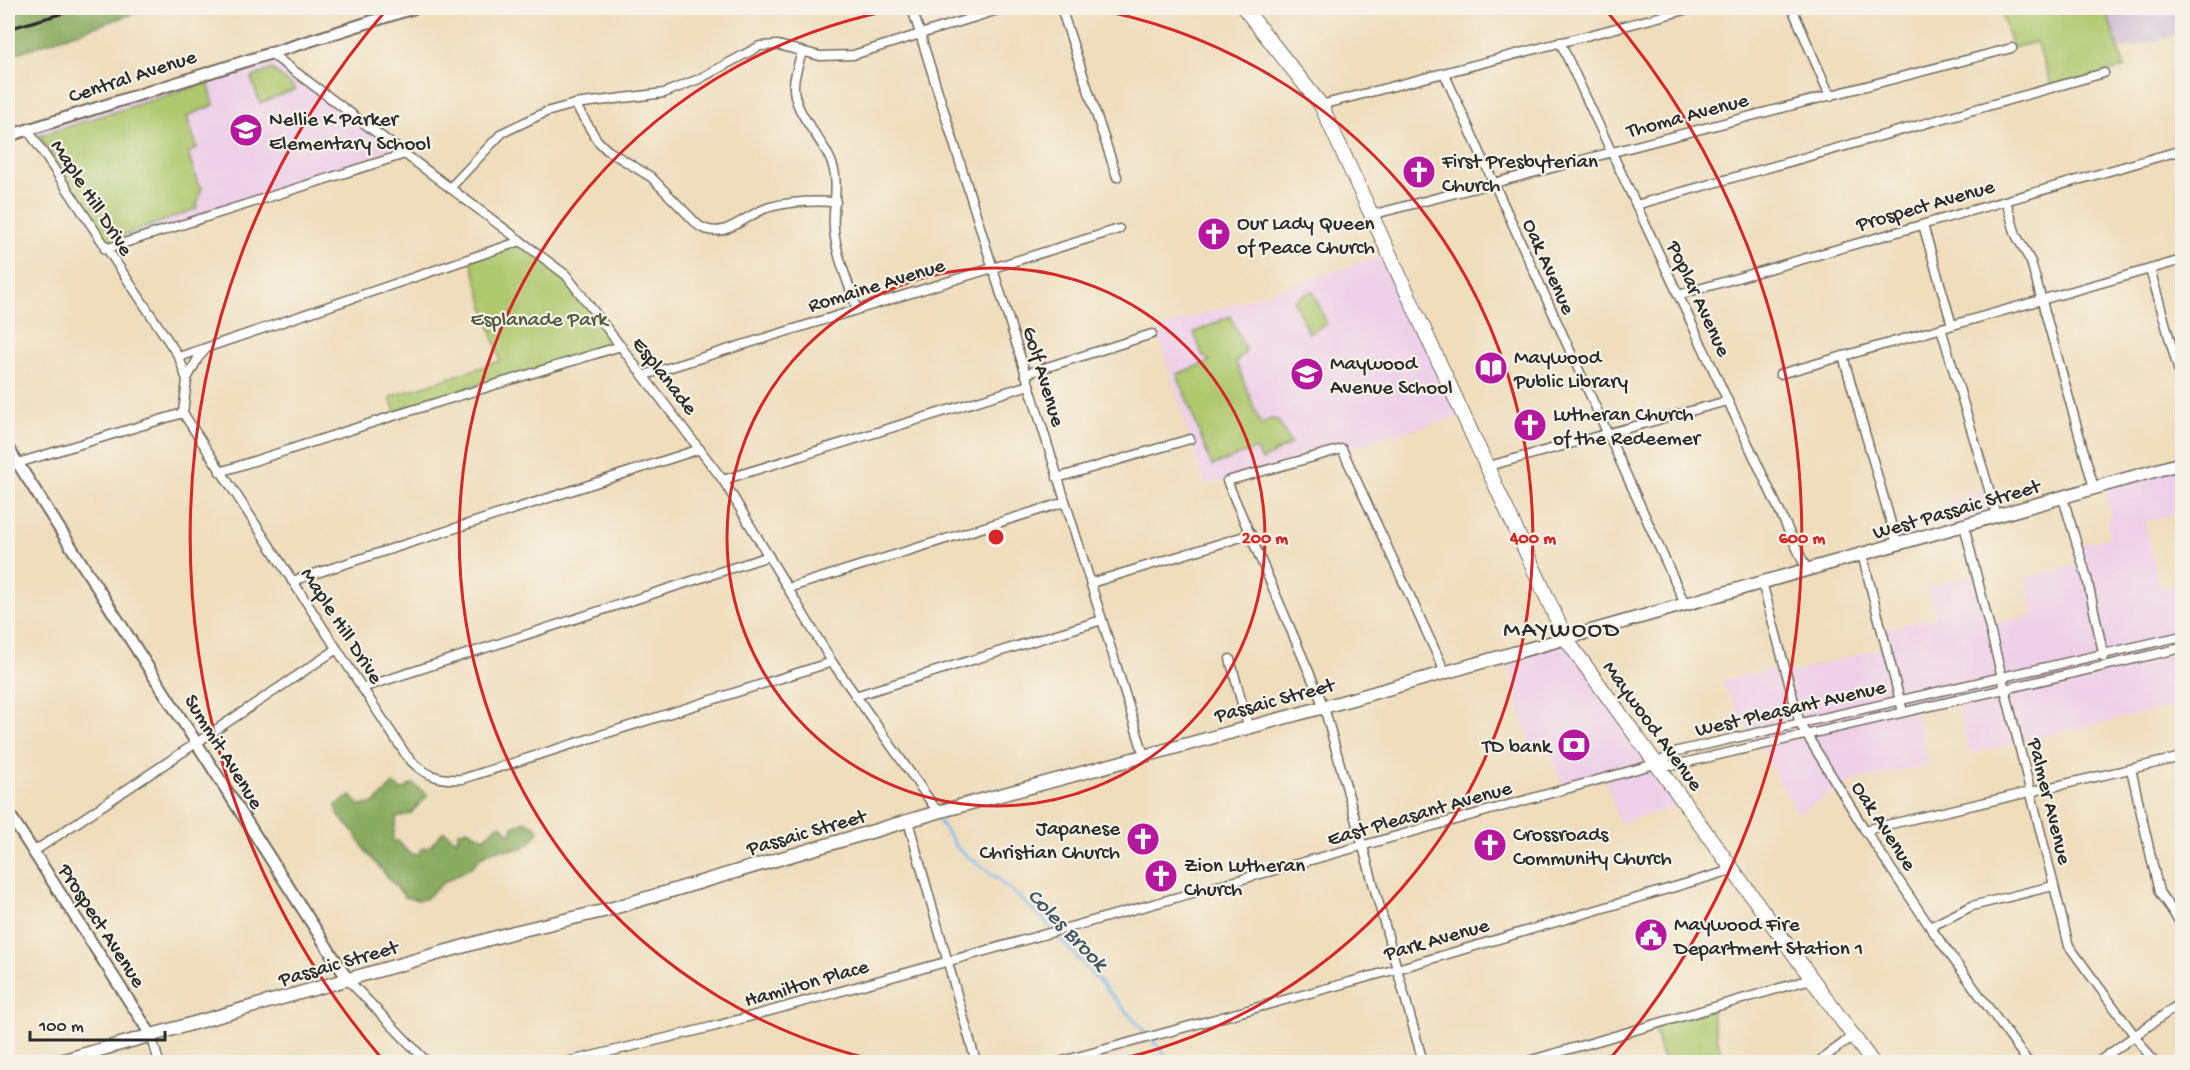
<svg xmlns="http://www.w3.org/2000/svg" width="2190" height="1070" font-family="'Gochi Hand',sans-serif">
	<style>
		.built { fill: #eed0e8 }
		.industrial { fill: #ccbed4 }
		.green { fill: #aec86d; stroke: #6c7a4c; stroke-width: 1.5 }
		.forest { fill: #8aac60; stroke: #5a6c46; stroke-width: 1.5 }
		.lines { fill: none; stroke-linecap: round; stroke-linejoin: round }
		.stream { stroke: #79b8ed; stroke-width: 3 }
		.minor-casing { stroke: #70695d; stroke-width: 11 }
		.tertiary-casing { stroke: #70695d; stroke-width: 14 }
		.secondary-casing { stroke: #70695d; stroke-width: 15 }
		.primary-casing { stroke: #70695d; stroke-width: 16 }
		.minor { stroke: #fff; stroke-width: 8 }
		.tertiary { stroke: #fff; stroke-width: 10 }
		.secondary { stroke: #fff; stroke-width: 12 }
		.primary { stroke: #fff; stroke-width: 14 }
		.rail { stroke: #2b2b2b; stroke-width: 3 }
		.ring { fill: none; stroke: #d62828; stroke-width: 3 }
		.labels { text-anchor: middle; stroke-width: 4.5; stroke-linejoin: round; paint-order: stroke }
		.street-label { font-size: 21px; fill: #2b2b2b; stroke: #f7f3e8 }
		.poi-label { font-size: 21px; fill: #2b2b2b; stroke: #f7f3e8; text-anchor: start }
		.park-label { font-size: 21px; fill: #525a3f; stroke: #f7f3e8 }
		.water-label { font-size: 22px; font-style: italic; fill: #425565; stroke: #f7f3e8 }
		.quarter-label { font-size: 24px; letter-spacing: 1.5px; fill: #2b2b2b; stroke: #f7f3e8 }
		.centre { fill: #d62828; stroke: #f7f3e8; stroke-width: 3 }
		.ring-label { font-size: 18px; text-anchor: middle; font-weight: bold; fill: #d62828; stroke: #f7f3e8; stroke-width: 4.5; stroke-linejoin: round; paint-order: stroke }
	</style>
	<rect width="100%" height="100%" fill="#f7f3e8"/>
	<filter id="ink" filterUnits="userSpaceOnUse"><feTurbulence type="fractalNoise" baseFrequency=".0167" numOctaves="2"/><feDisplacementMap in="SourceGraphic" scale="12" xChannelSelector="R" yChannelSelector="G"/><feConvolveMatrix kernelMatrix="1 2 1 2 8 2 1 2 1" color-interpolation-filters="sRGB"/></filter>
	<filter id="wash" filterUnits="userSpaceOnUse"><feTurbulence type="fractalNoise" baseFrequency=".008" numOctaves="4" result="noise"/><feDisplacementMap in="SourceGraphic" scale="24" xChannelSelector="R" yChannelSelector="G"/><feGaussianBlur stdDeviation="1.35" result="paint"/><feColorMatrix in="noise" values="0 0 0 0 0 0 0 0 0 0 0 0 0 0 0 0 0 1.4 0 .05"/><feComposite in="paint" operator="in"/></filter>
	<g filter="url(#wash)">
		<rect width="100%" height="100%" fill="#efddbb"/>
		<g class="built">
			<polygon points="268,52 396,148 105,249 28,130"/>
			<polygon points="1389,254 1462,416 1227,481 1204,484 1157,329"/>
			<polygon points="2175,465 2182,479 2182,510 2145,523 2160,588 2182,583 2182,704 1969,754 1957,700 1916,710 1929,765 1852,781 1797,814 1767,758 1750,735 1721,680 1785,667 1787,674 1886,647 1882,630 1936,617 1927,588 1977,574 1990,625 2034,615 2026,578 2082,564 2077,545 2109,538 2107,521 2111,519 2104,486"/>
			<polygon points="1989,489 1997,516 1955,528 1945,502"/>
			<polygon points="1566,639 1684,804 1620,823 1605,778 1564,790 1549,750 1532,750 1505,655"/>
		</g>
		<polygon class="industrial" points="2105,8 2182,8 2182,34 2120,50"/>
		<g class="green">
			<polygon points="2000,8 2105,8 2125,67 2053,89 2036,42 2012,48"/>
			<polygon points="272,69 296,89 260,103 251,78"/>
			<polygon points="208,82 214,105 187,116 197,148 188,153 198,184 202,187 196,209 106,242 39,136"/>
			<polygon points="521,241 566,275 621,346 506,381 504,376 395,412 390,397 500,361 470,258"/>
			<polygon points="1313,291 1327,324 1308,333 1294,300"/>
			<polygon points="1230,316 1246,351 1236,362 1261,425 1270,419 1278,420 1291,444 1262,460 1255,449 1212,466 1177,374 1210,361 1203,356 1194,333"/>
			<polygon points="1711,1010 1723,1062 1664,1062 1653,1026"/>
		</g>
		<g class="forest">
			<polygon points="8,8 150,8 8,56"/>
			<polygon points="393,784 402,790 413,784 428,795 410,814 397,817 392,841 398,841 409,853 418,855 421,849 429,847 444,831 456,840 459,832 467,829 484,838 497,826 502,825 509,833 512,833 512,828 524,821 535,826 539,831 530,843 521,849 497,850 484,855 470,868 443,883 425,899 418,900 405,897 367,853 354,832 339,816 336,805 351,796 360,806 375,803"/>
		</g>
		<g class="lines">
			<polyline class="stream" points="939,821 959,850 997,878 1041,917 1172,1062"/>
		</g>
	</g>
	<g filter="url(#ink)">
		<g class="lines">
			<g class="minor-casing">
				<g id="minor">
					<polyline points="912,8 1144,755"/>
					<polyline points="1061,8 1117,177"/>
					<polyline points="1792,8 1830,96"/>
					<polyline points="1560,42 1807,570"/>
					<polyline points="269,52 566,275 723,480 832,662 938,812"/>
					<path d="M802,52C799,62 795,73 794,84C792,115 826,139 834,170C839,190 832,209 834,229C836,256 849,284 857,309"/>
					<polyline points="1444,73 1685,604"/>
					<path d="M575,104L597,140L607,150L651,177L699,226C726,242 744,214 770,207C792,201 814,201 836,202"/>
					<polyline points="1321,105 1693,8"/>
					<path d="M28,130L179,357L187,380L183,413L406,755C421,774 438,781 462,779L832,662"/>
					<polyline points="450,188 502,133 546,112 575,104 664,93 699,79 760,46 778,45 820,56 853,55 1004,8"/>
					<polyline points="2006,201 2016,235 2031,262 2094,488"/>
					<polyline points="1636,205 2104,73"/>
					<polyline points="1371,215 2012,48"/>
					<polyline points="1923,225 1952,325"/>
					<polyline points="105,249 405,154"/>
					<polyline points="2150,269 2182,383"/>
					<polyline points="1678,295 2182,150"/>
					<polyline points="1941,328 1997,516"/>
					<polyline points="1843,356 1897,544"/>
					<polyline points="179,357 521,241"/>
					<polyline points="1025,374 1152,334"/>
					<polyline points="1780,374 2182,260"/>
					<polyline points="645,375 1119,229"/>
					<polyline points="188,377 198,358 205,350"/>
					<polyline points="2175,465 2182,479"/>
					<polyline points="8,466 183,413"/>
					<polyline points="1485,467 1727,401"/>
					<polyline points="220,472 390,417 621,346"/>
					<polyline points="1057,478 1190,439"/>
					<polyline points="723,480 1029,385"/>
					<polyline points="2063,498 2087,578 2104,657"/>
					<polyline points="1964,525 2069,946 2154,1062"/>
					<polyline points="1862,554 1903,712"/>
					<polyline points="292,581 700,449"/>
					<polyline points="1762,582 1800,724 1865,830 1930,927 2028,1062"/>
					<polyline points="1091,583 1251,534"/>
					<polyline points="788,588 1065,502"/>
					<polyline points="1230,659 1248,726"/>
					<polyline points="362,688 769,556"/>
					<polyline points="855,696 1102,620"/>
					<polyline points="1655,764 1675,765 2182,648"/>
					<polyline points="2131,769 2159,892 2182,925"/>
					<polyline points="908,821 976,1062"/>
					<polyline points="1865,830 2182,757"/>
					<polyline points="33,852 337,649"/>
					<polyline points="1930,927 1972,906 2053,886"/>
					<polyline points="348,980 427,1062"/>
					<polyline points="151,1035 159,1062"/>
					<polyline points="567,1062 716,1026 1655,764 1678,751 2182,636"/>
					<polyline points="1059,1062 1397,969 1732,870"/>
					<polyline points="1423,1062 1324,707 1227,481 1342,449 1445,672"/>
					<polyline points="1525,1062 1811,979"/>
					<polyline points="1818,1062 1853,1036"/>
					<polyline points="2098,1062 2182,1002"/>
				</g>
			</g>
			<g class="tertiary-casing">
				<g id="tertiary">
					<polyline points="8,136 414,8"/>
					<polyline points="8,448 348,980"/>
					<polyline points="8,812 151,1035"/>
				</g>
			</g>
			<g class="secondary-casing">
				<polyline id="secondary" points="57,1062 514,932 603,911 938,812 1324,707 2182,463"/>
			</g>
			<g class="primary-casing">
				<polyline id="primary" points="1244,8 1321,105 1566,639 1872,1062"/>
			</g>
			<use href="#minor" class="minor"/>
			<use href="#tertiary" class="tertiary"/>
			<use href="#secondary" class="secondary"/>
			<use href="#primary" class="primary"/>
			<polyline class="rail" points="8,29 81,8"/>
		</g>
	</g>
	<g class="ring">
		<circle cx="996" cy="537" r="269"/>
		<path d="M884 1062A537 537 0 0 1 903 8M1089 8A537 537 0 0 1 1108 1062"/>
		<path d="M383 1060A806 806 0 0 1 388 8M1604 8A806 806 0 0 1 1609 1060"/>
	</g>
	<defs>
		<g id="school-disc" transform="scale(1.725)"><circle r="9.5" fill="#b5179e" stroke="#f7f3e8"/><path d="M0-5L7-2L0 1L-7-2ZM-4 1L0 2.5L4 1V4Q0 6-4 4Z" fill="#fff"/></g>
		<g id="church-disc" transform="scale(1.725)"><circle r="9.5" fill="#b5179e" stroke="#f7f3e8"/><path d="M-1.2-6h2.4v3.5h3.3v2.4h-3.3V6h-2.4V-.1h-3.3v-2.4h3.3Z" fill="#fff"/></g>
		<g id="library-disc" transform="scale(1.725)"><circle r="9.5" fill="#b5179e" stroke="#f7f3e8"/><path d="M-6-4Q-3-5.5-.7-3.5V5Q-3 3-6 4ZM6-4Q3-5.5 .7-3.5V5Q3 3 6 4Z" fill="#fff"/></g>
		<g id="bank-disc" transform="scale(1.725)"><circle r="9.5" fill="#b5179e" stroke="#f7f3e8"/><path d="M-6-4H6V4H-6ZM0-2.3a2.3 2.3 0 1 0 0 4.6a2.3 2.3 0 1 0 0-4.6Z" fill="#fff"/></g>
		<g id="civic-disc" transform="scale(1.725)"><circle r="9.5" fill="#b5179e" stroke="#f7f3e8"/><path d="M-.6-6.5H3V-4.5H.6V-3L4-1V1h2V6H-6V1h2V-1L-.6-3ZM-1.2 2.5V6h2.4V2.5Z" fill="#fff"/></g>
	</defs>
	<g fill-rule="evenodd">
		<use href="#school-disc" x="246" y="130"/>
		<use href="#church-disc" x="1419" y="172"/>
		<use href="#church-disc" x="1214" y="234"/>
		<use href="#library-disc" x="1491" y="368"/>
		<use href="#school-disc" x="1307" y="374"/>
		<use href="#church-disc" x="1530" y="425"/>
		<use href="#bank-disc" x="1574" y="745"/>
		<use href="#church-disc" x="1143" y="839"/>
		<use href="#church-disc" x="1490" y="845"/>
		<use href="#church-disc" x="1161" y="876"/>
		<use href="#civic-disc" x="1651" y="935"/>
	</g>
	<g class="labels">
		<g class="street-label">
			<text transform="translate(132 75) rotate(-18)" y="7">Central Avenue</text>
			<text transform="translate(1687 114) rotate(-15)" y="7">Thoma Avenue</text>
			<text transform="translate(93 197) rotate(57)" y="7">Maple Hill Drive</text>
			<text transform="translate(1925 204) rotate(-16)" y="7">Prospect Avenue</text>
			<text transform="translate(1550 266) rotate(66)" y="7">Oak Avenue</text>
			<text transform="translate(876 284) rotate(-17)" y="7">Romaine Avenue</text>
			<text transform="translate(1700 298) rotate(65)" y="7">Poplar Avenue</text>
			<text transform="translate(666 375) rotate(52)" y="7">Esplanade</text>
			<text transform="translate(1045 376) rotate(73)" y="7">Golf Avenue</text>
			<text transform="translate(1956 508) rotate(-16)" y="7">West Passaic Street</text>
			<text transform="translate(343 625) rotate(57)" y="7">Maple Hill Drive</text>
			<text transform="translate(1274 699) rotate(-15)" y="7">Passaic Street</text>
			<text transform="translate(1790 707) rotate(-13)" y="7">West Pleasant Avenue</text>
			<text transform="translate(1654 725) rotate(54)" y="7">Maywood Avenue</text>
			<text transform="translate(225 751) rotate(58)" y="7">Summit Avenue</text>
			<text transform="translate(2051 801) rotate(76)" y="7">Palmer Avenue</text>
			<text transform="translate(1419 812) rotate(-16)" y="7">East Pleasant Avenue</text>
			<text transform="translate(1885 825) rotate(57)" y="7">Oak Avenue</text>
			<text transform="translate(806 831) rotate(-16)" y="7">Passaic Street</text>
			<text transform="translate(103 925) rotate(57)" y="7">Prospect Avenue</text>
			<text transform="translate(1436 938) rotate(-16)" y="7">Park Avenue</text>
			<text transform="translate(338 962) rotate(-16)" y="7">Passaic Street</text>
			<text transform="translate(806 982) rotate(-16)" y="7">Hamilton Place</text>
		</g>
		<g class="poi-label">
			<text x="269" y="125">Nellie K Parker<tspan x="269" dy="24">Elementary School</tspan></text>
			<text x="1442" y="167">First Presbyterian<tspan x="1442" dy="24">Church</tspan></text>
			<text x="1237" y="229">Our Lady Queen<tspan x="1237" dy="24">of Peace Church</tspan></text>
			<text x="1514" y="363">Maywood<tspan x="1514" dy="24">Public Library</tspan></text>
			<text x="1330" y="369">Maywood<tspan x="1330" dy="24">Avenue School</tspan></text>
			<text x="1553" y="420">Lutheran Church<tspan x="1553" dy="24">of the Redeemer</tspan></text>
			<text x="1551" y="752" text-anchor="end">TD bank</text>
			<text x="1120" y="834" text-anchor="end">Japanese<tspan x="1120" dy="24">Christian Church</tspan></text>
			<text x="1513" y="840">Crossroads<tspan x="1513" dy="24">Community Church</tspan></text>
			<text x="1184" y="871">Zion Lutheran<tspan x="1184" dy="24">Church</tspan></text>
			<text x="1674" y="930">Maywood Fire<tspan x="1674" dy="24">Department Station 1</tspan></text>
		</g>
		<g class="park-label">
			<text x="539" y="325">Esplanade Park</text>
		</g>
		<g class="water-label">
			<text transform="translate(1069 928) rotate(46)" y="8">Coles Brook</text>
		</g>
		<g class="quarter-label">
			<text x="1562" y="636">MAYWOOD</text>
		</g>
	</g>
	<circle cx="996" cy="537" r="9" class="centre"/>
	<g class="ring-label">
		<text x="1265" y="543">200 m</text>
		<text x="1533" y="543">400 m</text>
		<text x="1802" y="543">600 m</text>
	</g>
	<rect width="2190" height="1070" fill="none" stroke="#f7f3e8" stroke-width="30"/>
	<path d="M30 1031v9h135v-9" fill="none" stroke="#2b2b2b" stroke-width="3"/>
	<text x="39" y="1031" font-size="18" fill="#2b2b2b" stroke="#f7f3e8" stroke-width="4.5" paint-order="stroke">100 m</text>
</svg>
